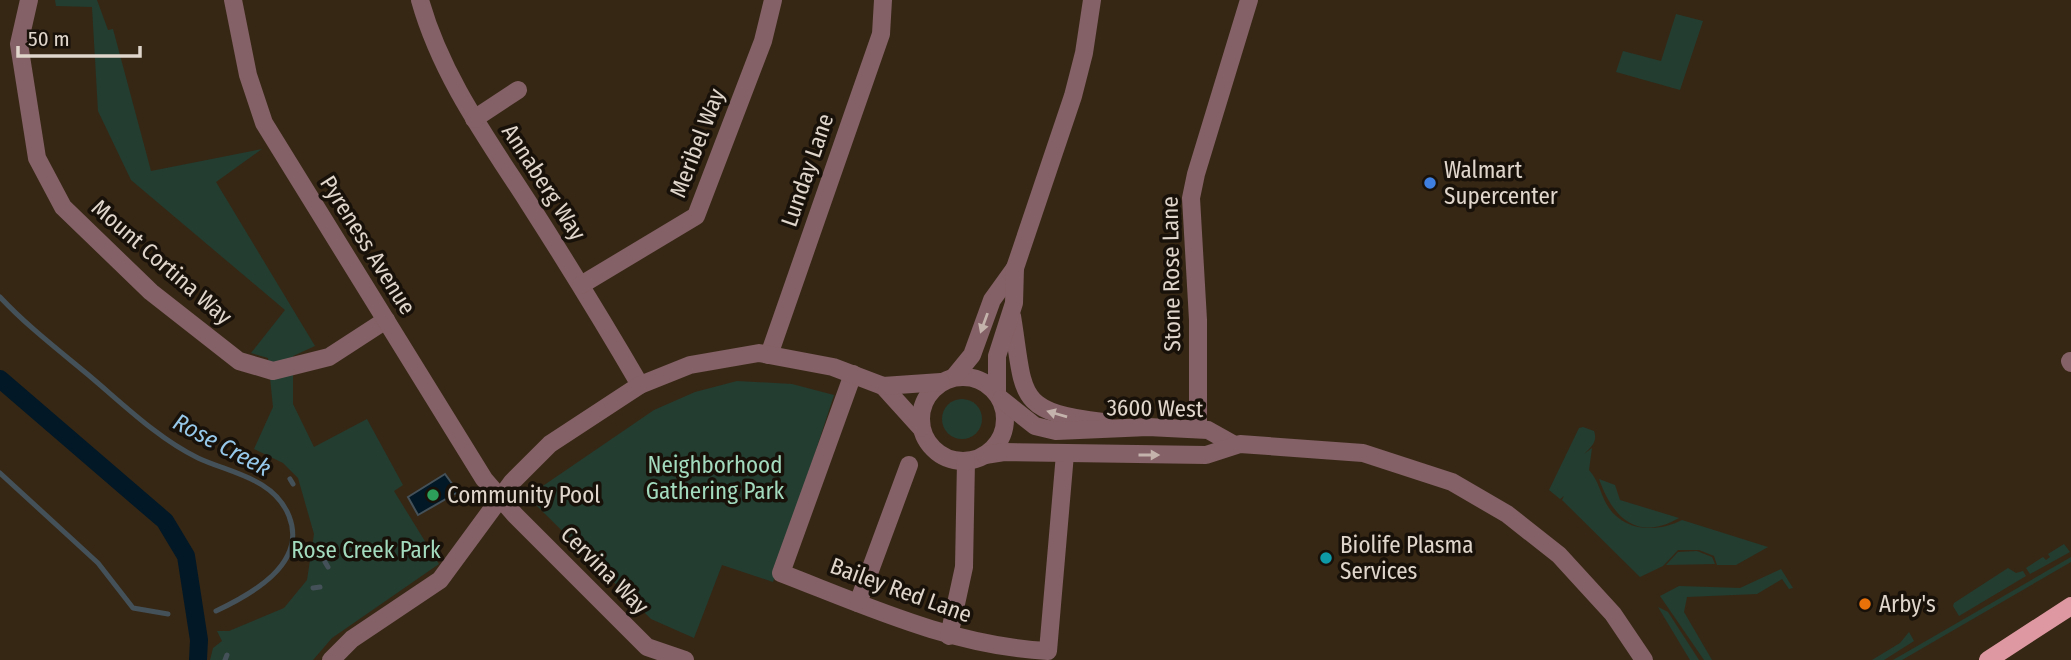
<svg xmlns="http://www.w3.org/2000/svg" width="2071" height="660" font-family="'Fira Sans Condensed',sans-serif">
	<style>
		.green { fill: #233d30 }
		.water { fill: #021826; stroke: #455158; stroke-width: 2 }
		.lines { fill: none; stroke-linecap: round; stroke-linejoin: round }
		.stream { stroke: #455158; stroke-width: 5 }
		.canal { stroke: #021826; stroke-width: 18 }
		.minor { stroke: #846166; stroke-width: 18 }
		.major { stroke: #de98a1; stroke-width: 18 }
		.oneway { fill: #c4b3ad }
		.shop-dot { fill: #3f7fe0; stroke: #18110a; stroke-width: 2.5 }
		.leisure-dot { fill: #2e9e5b; stroke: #18110a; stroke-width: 2.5 }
		.culture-dot { fill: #0f9aa8; stroke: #18110a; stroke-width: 2.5 }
		.food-dot { fill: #e8710a; stroke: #18110a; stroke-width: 2.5 }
		.labels { text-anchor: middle; stroke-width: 7; stroke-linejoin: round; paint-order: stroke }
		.street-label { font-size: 23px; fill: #e0d6cb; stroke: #18110a }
		.poi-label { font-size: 23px; fill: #e0d6cb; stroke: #18110a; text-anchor: start }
		.park-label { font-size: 23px; fill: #a3dbbe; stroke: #18110a }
		.water-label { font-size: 24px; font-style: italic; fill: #96c8ea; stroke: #18110a }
	</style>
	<rect width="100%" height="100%" fill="#362715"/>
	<g class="green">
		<polygon points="55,0 97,0 108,30 113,29 151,171 262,149 216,182 315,346 293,356 293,404 314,447 367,419 403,485 394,491 439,564 332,638 313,660 210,660 213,648 222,641 217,631 229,631 284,608 307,580 314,534 298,478 283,463 254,449 273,407 268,358 251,353 285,310 131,180 98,111 92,7 56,6"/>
		<polygon points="1676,14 1703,21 1680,90 1616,72 1623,51 1661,61"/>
		<polygon points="737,381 792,384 834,395 773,582 722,565 694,638 651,619 534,503 534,492 654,410 695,392"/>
		<circle cx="962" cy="419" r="20"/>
		<path d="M1583,427L1594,431C1598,442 1591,447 1584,454L1592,448L1589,470C1599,481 1600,493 1607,505C1623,532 1657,533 1682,520L1768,547L1736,565H1717L1714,556L1699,550H1678L1663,566L1640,577L1562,500L1564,496L1560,499L1549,490L1579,428Z"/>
		<path d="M1599,479L1615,485L1620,500L1679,518C1637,542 1613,518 1599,479Z"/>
		<polygon points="2064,544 2070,552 2030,574 2026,568 2043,557 2046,560 2050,557 2048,554"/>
		<polygon points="1697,551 1712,557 1715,564 1666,565 1678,552"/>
		<polygon points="2071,557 2071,562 1902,660 1893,660"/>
		<polygon points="2008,568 2016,573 2023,571 2026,576 1959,616 1953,606 1954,603"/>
		<polygon points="1781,569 1793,588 1789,589 1782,579 1757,594 1687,597 1684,612 1712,660 1704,660 1660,596 1679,586 1740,588"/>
		<polygon points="1658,607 1668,612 1699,660 1690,660"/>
		<polygon points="1909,632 1914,641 1884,660 1872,660 1900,643"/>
	</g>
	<polygon class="water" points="445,474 458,492 418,515 408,497"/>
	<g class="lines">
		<g class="stream">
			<path d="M0,297C28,327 61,352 92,378C125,406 159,439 198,458C230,473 274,478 289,516C308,564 250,595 216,611"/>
			<polyline points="0,473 98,563 133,608 168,614"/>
			<polyline points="290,479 293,484"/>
			<polyline points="325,562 328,567"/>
			<polyline points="313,588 320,587"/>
			<polyline points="225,660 227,655"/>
		</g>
		<polyline class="canal" points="0,379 165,521 186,556 199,640 198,660"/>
		<g class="minor">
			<polyline points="29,0 19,44 37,158 63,207 151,292 239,361 273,371 329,357 386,320"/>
			<polyline points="233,0 248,75 264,123 484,479 515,515 647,647 685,660"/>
			<path d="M420,0C441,75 486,137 528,202C567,263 604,323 640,385"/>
			<polyline points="474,119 518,90"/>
			<polyline points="581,285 696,216 763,41 773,0"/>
			<path d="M1012,316C1025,395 1014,412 1103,422"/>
			<polyline points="769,355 881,34 883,0"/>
			<polyline points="2070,361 2071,363"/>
			<path d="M853,374L781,573C869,607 953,646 1048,651L1065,454"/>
			<circle cx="963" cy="419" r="42"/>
			<polyline points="954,377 972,355 992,300 1015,268"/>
			<polyline points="883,386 921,428"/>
			<polyline points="997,392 997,356 1014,303 1015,268 1073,96 1084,53 1092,0"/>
			<polyline points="1001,399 1035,426 1056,431 1148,427 1208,430 1233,444"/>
			<polyline points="1198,429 1198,320 1191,198 1196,174 1249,0"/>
			<polyline points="985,455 1004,452 1206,455 1240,444 1363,453 1452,482 1507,514 1559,555 1613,614 1644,660"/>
			<polyline points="858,603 909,465"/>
			<polyline points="949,636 964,567 966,461"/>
			<polyline points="331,660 352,639 440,580 512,482 550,444 640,385 690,365 759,353 833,367 883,386 941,382"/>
		</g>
		<polyline class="major" points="1988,660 2071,606"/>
	</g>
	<defs><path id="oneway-solid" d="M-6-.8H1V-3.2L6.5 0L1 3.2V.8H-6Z" transform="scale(1.75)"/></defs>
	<g class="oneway">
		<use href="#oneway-solid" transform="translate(984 323) rotate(110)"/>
		<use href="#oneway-solid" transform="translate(1057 414) rotate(-164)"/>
		<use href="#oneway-solid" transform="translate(1149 455)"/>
	</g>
	<circle class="shop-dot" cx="1430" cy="183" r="7"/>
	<circle class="leisure-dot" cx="433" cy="495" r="7"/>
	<circle class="culture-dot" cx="1326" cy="558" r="7"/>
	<circle class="food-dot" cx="1865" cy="604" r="7"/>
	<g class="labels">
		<g class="street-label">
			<text transform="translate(697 143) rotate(-69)" y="8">Meribel Way</text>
			<text transform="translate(807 170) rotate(-71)" y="8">Lunday Lane</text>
			<text transform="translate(544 182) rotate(57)" y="8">Annaberg Way</text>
			<text transform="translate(368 245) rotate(58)" y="8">Pyreness Avenue</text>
			<text transform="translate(162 262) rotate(41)" y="8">Mount Cortina Way</text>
			<text transform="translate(1171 274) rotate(-91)" y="8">Stone Rose Lane</text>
			<text transform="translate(1155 408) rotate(1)" y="8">3600 West</text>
			<text transform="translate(605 570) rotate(45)" y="8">Cervina Way</text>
			<text transform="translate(901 590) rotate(20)" y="8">Bailey Red Lane</text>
		</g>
		<g class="poi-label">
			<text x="1444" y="178">Walmart<tspan x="1444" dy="26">Supercenter</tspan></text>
			<text x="447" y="503">Community Pool</text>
			<text x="1340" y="553">Biolife Plasma<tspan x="1340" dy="26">Services</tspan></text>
			<text x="1879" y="612">Arby's</text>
		</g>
		<g class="park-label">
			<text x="715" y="473">Neighborhood<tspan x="715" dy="26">Gathering Park</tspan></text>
			<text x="366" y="558">Rose Creek Park</text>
		</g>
		<g class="water-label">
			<text transform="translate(222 445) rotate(28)" y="8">Rose Creek</text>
		</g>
	</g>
	<path d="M18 46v10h122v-10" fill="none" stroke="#e0d6cb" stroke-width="3.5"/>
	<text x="28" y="46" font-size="21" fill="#e0d6cb" stroke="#18110a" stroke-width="5" paint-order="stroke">50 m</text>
</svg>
